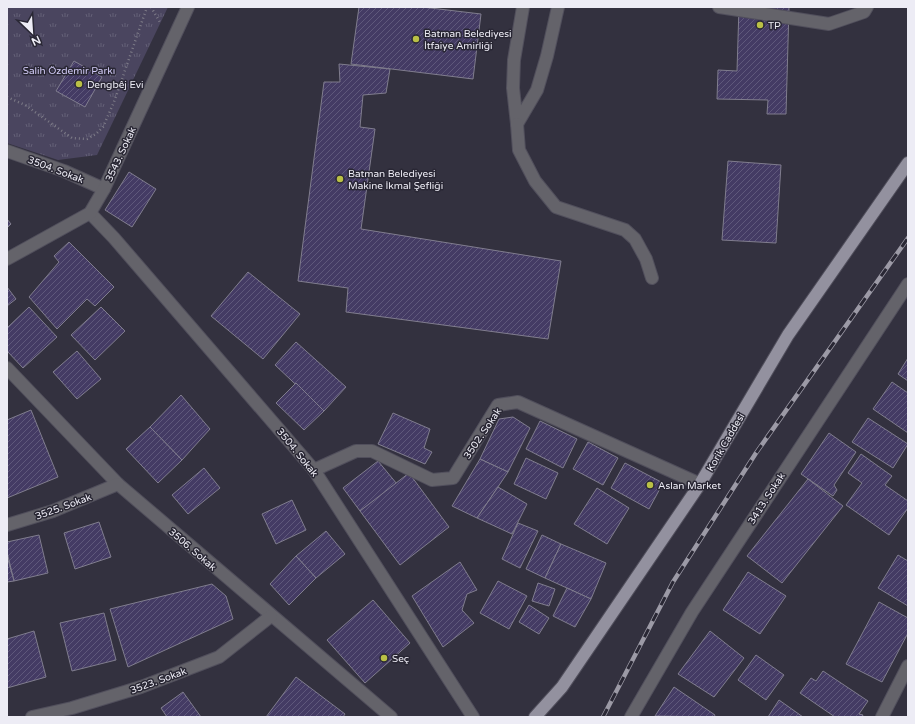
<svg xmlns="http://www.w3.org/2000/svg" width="915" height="724" font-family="'Varela Round',sans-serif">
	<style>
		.grass { fill: url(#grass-tufts) }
		.building { fill: url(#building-hatch); stroke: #807d8e }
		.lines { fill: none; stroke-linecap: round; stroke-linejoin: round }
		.minor-casing { stroke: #514f5c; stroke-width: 14 }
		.major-casing { stroke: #514f5c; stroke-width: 14 }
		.path { stroke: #7e7c88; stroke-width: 2.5; stroke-dasharray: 1 3; stroke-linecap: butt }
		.minor { stroke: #64636a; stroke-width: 12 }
		.major { stroke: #93919f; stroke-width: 12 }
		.rail-casing { stroke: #9c9aa6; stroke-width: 4.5 }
		.rail { stroke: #292734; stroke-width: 3; stroke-dasharray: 9; stroke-linecap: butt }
		.poi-dot { fill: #bac046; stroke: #292734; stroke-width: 1.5 }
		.labels { text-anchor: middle; stroke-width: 3; stroke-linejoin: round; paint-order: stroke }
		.poi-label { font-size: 10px; fill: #edecf5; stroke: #292734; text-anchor: start }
		.park-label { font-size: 10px; fill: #d2cbf6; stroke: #292734 }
		.street-label { font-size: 10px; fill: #edecf5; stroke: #292734 }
	</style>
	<defs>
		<pattern id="grass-tufts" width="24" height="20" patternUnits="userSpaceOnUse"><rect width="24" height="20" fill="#4a455f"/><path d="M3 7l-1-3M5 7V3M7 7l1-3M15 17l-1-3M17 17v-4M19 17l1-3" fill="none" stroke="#646077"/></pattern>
		<pattern id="building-hatch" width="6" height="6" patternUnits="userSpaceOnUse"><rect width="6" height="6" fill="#443b64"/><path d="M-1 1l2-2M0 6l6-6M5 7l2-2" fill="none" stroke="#5f587b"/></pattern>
	</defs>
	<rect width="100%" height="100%" fill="#33313f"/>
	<polygon class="grass" points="7,7 168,7 97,155 58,160 7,143"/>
	<g class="building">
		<polygon points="359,7 422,7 481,14 473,79 351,64"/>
		<polygon points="739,7 789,7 786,114 767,114 768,100 717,99 718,70 737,71"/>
		<polygon points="74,61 102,77 85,107 56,91"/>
		<polygon points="339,64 390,69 386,93 363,95 360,127 375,129 361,229 561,261 548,339 346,312 348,288 298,281 324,82 340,82"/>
		<polygon points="728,161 781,165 776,243 722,240"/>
		<polygon points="129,172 156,189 132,227 105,210"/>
		<polygon points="7,219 11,224 7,228"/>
		<polygon points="69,242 114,287 95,306 87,299 57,329 29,297 59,262 54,256"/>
		<polygon points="248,272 300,314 263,359 211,316"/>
		<polygon points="7,287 16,299 7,306"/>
		<polygon points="29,307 57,337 23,368 7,351 7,328"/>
		<polygon points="101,307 125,331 95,360 71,335"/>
		<polygon points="296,342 346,387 324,411 275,365"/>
		<polygon points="77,351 101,379 77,399 53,372"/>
		<polygon points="908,358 908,381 898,374"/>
		<polygon points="892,382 908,393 908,433 873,409"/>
		<polygon points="296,383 324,411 304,430 276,403"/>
		<polygon points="181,395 210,429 182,460 150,427"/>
		<polygon points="31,410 58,477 7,498 7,420"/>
		<polygon points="393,413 430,429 424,448 432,452 425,464 378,444"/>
		<polygon points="513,417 530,428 508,472 480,459 499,419"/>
		<polygon points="868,418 908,444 893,468 852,442"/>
		<polygon points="540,421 577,439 563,468 526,449"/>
		<polygon points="150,427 182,460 158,483 126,449"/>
		<polygon points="829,433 856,452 834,485 837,490 833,496 801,474"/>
		<polygon points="588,442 618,458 603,485 573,469"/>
		<polygon points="861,454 892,476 885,485 908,501 908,508 889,535 846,505 862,483 848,473"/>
		<polygon points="526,458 558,473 546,499 514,484"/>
		<polygon points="480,459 508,472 477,518 452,506"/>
		<polygon points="378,461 397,484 360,511 343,488"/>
		<polygon points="625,463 663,483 649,509 611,488"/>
		<polygon points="204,468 220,488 188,514 172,495"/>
		<polygon points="409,473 449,527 400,565 360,511"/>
		<polygon points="808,479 843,506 782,583 747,556"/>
		<polygon points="498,487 527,504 512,534 477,518"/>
		<polygon points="597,488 629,508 607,544 574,524"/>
		<polygon points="292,500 306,530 276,544 262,514"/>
		<polygon points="99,522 111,557 75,569 64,533"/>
		<polygon points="518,523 538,531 520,568 502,559"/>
		<polygon points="326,531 345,554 316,578 296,556"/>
		<polygon points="39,535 48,573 14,581 7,552 7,542"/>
		<polygon points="542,535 561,544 545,578 526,569"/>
		<polygon points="561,544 606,563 591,599 545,578"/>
		<polygon points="898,555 908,561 908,606 878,588"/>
		<polygon points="7,556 14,581 7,582"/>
		<polygon points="296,556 316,578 289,605 270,584"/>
		<polygon points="460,562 477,590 467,594 462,610 474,623 443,647 412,596"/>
		<polygon points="748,572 786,596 760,634 723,610"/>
		<polygon points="498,581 527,596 509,629 480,613"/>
		<polygon points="538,583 555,589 549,606 532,601"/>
		<polygon points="212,584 226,596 233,619 128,667 110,609"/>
		<polygon points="567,588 591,599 575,627 553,616"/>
		<polygon points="373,600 410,643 365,683 327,640"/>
		<polygon points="879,602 908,618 908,633 882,682 846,664"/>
		<polygon points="529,605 549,618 539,634 519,622"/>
		<polygon points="104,613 116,660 72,671 60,623"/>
		<polygon points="34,631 46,677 7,688 7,639"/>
		<polygon points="710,631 744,658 714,697 678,674"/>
		<polygon points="756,655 784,675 766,700 738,680"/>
		<polygon points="823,671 868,701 859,714 863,715 862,717 835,717 800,693 811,678 816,681"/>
		<polygon points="296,677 345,714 343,717 266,717"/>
		<polygon points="674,687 715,715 714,717 655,716"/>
		<polygon points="183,692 201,717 167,717 161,708"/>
		<polygon points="779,700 803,717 768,717"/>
	</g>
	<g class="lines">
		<g class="minor-casing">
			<g id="minor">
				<polyline points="523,7 514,60 513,88 517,124 537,90 547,56 558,7"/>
				<polyline points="719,7 829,24 864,12 867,7"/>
				<polyline points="517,124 519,150 535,181 556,207 625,230 635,239 646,259 652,278"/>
				<polyline points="7,151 64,171 104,189"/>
				<polyline points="90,213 114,238 314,470 473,717"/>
				<polyline points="7,259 90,213 104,189 188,7"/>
				<polyline points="7,368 118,484 391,717"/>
				<polyline points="314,470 356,451 372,451 432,480 453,478 498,405 518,402 700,484"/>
				<polyline points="7,525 53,511 118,484"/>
				<polyline points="32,717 72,708 141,687 219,657 271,616"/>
				<polyline points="631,717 692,612 908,284"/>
				<polyline points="882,717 908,666"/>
			</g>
		</g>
		<g class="major-casing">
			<polyline id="major" points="535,717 562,687 700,484 788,335 908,163"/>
		</g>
		<g class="path">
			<polyline points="151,7 161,24"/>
			<polyline points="7,97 25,105 72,138 87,139 96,134 103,127 114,102 147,7"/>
		</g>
		<use href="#minor" class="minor"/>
		<use href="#major" class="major"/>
		<g class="rail-casing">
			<polyline id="rail" points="603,717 673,582 756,453 908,238"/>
		</g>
		<use href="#rail" class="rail"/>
	</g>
	<g class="poi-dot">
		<circle cx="760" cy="25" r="4"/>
		<circle cx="416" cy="39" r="4"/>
		<circle cx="79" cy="84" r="4"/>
		<circle cx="340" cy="179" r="4"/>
		<circle cx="650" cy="485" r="4"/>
		<circle cx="384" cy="658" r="4"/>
	</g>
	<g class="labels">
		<g class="poi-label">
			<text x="768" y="29">TP</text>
			<text x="424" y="37">Batman Belediyesi<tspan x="424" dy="12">İtfaiye Amirliği</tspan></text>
			<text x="87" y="88">Dengbêj Evi</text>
			<text x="348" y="177">Batman Belediyesi<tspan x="348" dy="12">Makine İkmal Şefliği</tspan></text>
			<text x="658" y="489">Aslan Market</text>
			<text x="392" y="662">Seç</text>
		</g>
		<g class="park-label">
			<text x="69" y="74">Salih Özdemir Parkı</text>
		</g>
		<g class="street-label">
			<text transform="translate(120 154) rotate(-65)" y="4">3543. Sokak</text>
			<text transform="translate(56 169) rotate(21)" y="4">3504. Sokak</text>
			<text transform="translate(482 433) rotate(-56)" y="4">3502. Sokak</text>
			<text transform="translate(725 442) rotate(-60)" y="4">Korik Caddesi</text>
			<text transform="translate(298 452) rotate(51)" y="4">3504. Sokak</text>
			<text transform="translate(766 498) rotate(-57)" y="4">3413. Sokak</text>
			<text transform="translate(63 506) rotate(-20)" y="4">3525. Sokak</text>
			<text transform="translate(193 549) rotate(41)" y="4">3506. Sokak</text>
			<text transform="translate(158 680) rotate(-20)" y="4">3523. Sokak</text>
		</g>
	</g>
	<rect width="915" height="724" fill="none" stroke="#edecf5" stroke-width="16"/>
	<g transform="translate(32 32) rotate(155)" stroke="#292734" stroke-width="3" paint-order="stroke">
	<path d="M0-3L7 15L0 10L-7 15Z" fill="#edecf5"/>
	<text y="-6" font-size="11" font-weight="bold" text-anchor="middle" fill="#edecf5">N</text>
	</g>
</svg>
